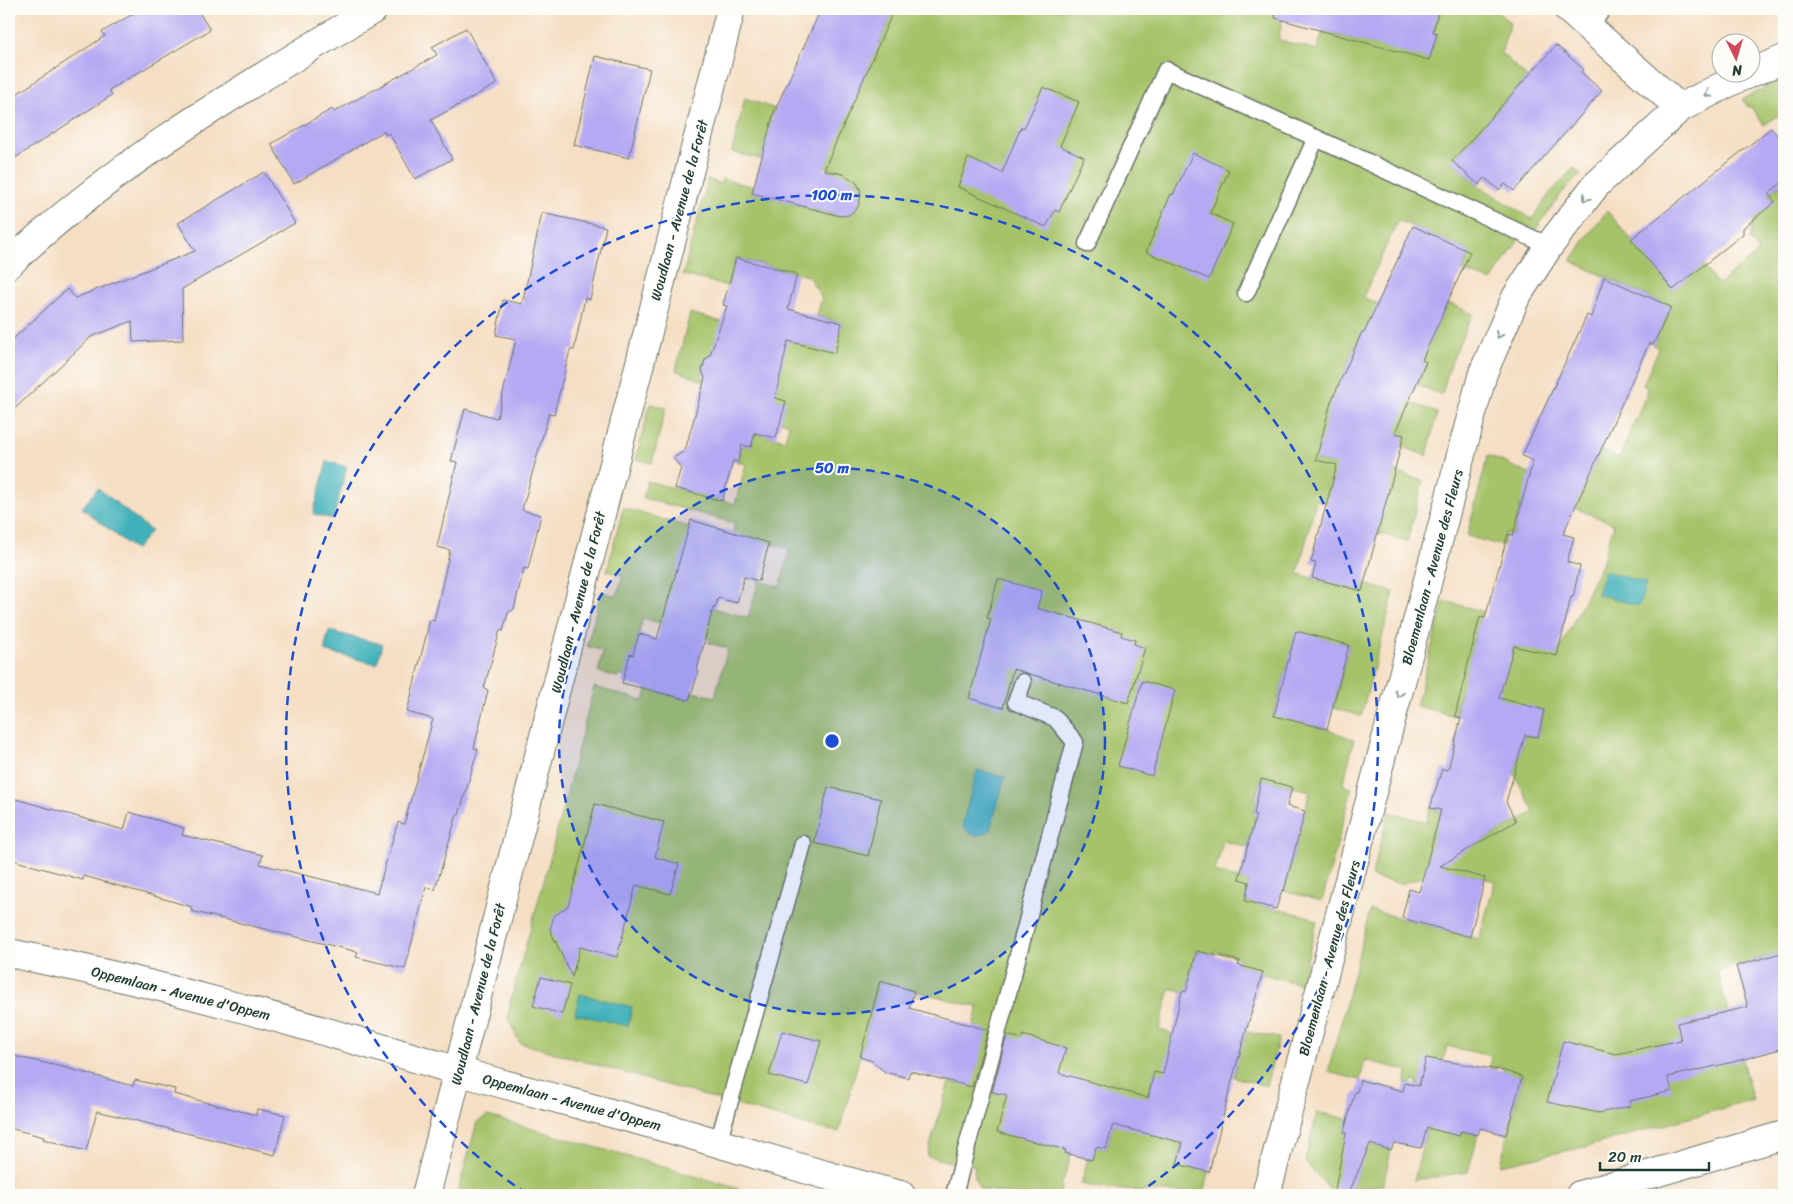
<svg xmlns="http://www.w3.org/2000/svg" width="1793" height="1204" font-family="Sriracha,sans-serif">
	<style>
		.green { fill: #a6c36a; stroke: #62804f }
		.water { fill: #41b1ba; stroke: #307777 }
		.building { fill: #b5a9f3 }
		.lines { fill: none; stroke-linecap: round; stroke-linejoin: round }
		.service-casing { stroke: #6a7566; stroke-width: 19 }
		.minor-casing { stroke: #6a7566; stroke-width: 30 }
		.service { stroke: #fff; stroke-width: 16 }
		.minor { stroke: #fff; stroke-width: 28 }
		.oneway { stroke: #8f9e9a }
		.ring { fill: none; stroke: #1d4ed8; stroke-width: 2.5; stroke-dasharray: 9 6 }
		.labels { text-anchor: middle; stroke-width: 4; stroke-linejoin: round; paint-order: stroke }
		.street-label { font-size: 14px; fill: #1f3d34; stroke: #fdfcf7 }
		.centre { fill: #1d4ed8; stroke: #fdfcf7; stroke-width: 2.5 }
		.ring-label { font-size: 15px; text-anchor: middle; font-weight: bold; fill: #1d4ed8; stroke: #fdfcf7; stroke-width: 4; stroke-linejoin: round; paint-order: stroke }
	</style>
	<rect width="100%" height="100%" fill="#fdfcf7"/>
	<filter id="ink" filterUnits="userSpaceOnUse"><feTurbulence type="fractalNoise" baseFrequency=".02" numOctaves="2"/><feDisplacementMap in="SourceGraphic" scale="10" xChannelSelector="R" yChannelSelector="G"/><feConvolveMatrix kernelMatrix="1 2 1 2 8 2 1 2 1" color-interpolation-filters="sRGB"/></filter>
	<filter id="wash" filterUnits="userSpaceOnUse"><feTurbulence type="fractalNoise" baseFrequency=".0096" numOctaves="4" result="noise"/><feDisplacementMap in="SourceGraphic" scale="20" xChannelSelector="R" yChannelSelector="G"/><feGaussianBlur stdDeviation="1.12" result="paint"/><feColorMatrix in="noise" values="0 0 0 0 0 0 0 0 0 0 0 0 0 0 0 0 0 1.4 0 .05"/><feComposite in="paint" operator="in"/></filter>
	<g filter="url(#wash)">
		<rect width="100%" height="100%" fill="#f5dec3"/>
		<g class="green">
			<path d="M889,9H1285L1278,40L1317,50L1323,31L1429,59L1437,34L1433,32L1439,9H1494L1510,23L1501,53L1527,77L1452,161L1478,185L1532,219L1550,193L1574,168L1581,174L1561,194L1534,232L1526,229L1491,281L1462,271L1470,252L1398,220L1363,297L1435,330L1448,303L1473,314C1459,343 1449,364 1442,395L1416,384L1362,332L1343,374L1437,413L1427,456L1401,446L1317,460L1392,480L1394,471L1423,481L1407,542L1377,533L1332,504L1316,500L1298,574L1362,591L1364,584L1394,592L1361,716L1333,708L1349,645L1296,632L1274,715L1327,729L1354,740L1343,785L1352,788L1322,901L1284,891L1310,791L1261,779L1255,799L1257,800L1254,814L1256,815L1247,847L1223,841L1215,872L1249,882L1245,901L1310,917V918L1317,921L1301,984L1262,974L1238,965L1240,958L1214,951L1213,955L1197,951L1186,992L1170,988L1159,1030L1215,1044L1218,1039L1242,1045L1247,1032L1279,1038L1266,1086L1234,1077L1237,1065L1201,1055L1190,1081L1154,1072L1143,1117L1185,1135L1177,1163L1209,1172L1204,1194L1108,1189L1081,1184L1088,1159L1092,1160L1096,1147L1106,1149L1121,1098L1065,1153L1071,1155L1063,1181H1062L1060,1195H1017L980,1189L975,1178L974,1165L954,1163L927,1156L949,1082L958,1084L978,1007L880,982L839,1132L817,1128L520,1043L508,1019L511,999L546,873L594,687L644,701L648,686L661,693L688,700L692,692L715,697L728,648L709,643L710,638L643,618L633,655H630L627,666L628,677L619,675L618,677L598,672L603,651L587,646L601,592L617,596L623,575L607,571L623,508L689,527L703,605L748,618L759,581L780,587L790,549L744,536L731,539L735,523L643,498L647,481L735,504L746,464L738,462L742,445L751,447L755,433L785,440L789,424L781,421L775,398L712,351L705,360L702,370L703,381L676,370L690,313L834,353L842,323L817,316L822,298L808,276L736,258L728,286L683,275L708,179L721,184L722,179L754,187L752,193L835,215L834,172L829,171V168L763,151L760,159L732,152L745,98L775,109L770,120L793,131L879,44L893,11Z"/>
			<polygon points="1784,79 1784,116 1777,116 1764,125 1750,106 1748,107 1742,99"/>
			<polygon points="1784,181 1784,952 1717,971 1753,1100 1589,1146 1500,1165 1522,1077 1505,1072 1500,1065 1494,1069 1489,1069 1491,1056 1447,1046 1435,1091 1418,1086 1415,1080 1410,1084 1405,1083 1408,1071 1365,1060 1360,1080 1328,1072 1370,910 1479,939 1495,881 1427,863 1424,876 1401,884 1371,877 1389,812 1426,822 1430,808 1471,819 1483,841 1534,812 1514,773 1525,735 1538,737 1544,710 1461,691 1455,716 1416,706 1444,601 1482,611 1473,644 1511,655 1514,646 1557,655 1602,563 1614,524 1553,499 1549,512 1521,504 1513,535 1506,533 1503,546 1467,536 1488,455 1538,478 1585,485 1601,450 1619,458 1649,388 1643,385 1659,348 1653,345 1671,307 1571,261 1585,239 1607,211 1631,239 1703,266 1718,284 1759,252 1750,240 1754,219 1774,202 1769,194"/>
			<polygon points="650,404 666,407 652,463 636,459"/>
			<polygon points="1317,1112 1348,1119 1370,1144 1391,1150 1383,1185 1333,1192 1305,1162"/>
			<polygon points="488,1116 757,1194 757,1195 457,1195 477,1122"/>
			<polygon points="1427,1128 1461,1131 1478,1135 1468,1172 1414,1180"/>
			<polygon points="1784,1184 1784,1194 1779,1195 1744,1195"/>
		</g>
		<g class="water">
			<polygon points="327,461 347,467 333,519 313,514"/>
			<polygon points="98,488 151,531 135,550 82,508"/>
			<polygon points="1604,571 1646,583 1639,606 1597,594"/>
			<polygon points="329,631 382,644 377,664 324,651"/>
			<polygon points="977,770 1005,777 990,830 986,833 977,836 971,834 964,828 963,822"/>
			<polygon points="580,994 632,1007 628,1026 575,1014"/>
		</g>
		<g id="blocks">
			<g class="building">
				<polygon points="141,9 197,9 210,30 109,90 112,95 9,162 9,99 105,36 102,32"/>
				<polygon points="821,9 894,9 824,170 843,174 856,182 860,189 861,195 858,207 849,215 840,216 752,193 774,112"/>
				<polygon points="1276,9 1439,9 1433,32 1437,33 1429,60 1275,18"/>
				<polygon points="466,28 497,84 431,120 452,159 415,179 389,133 386,135 384,131 294,184 271,144 332,109 334,112 437,55 432,47"/>
				<polygon points="1556,45 1583,69 1581,72 1602,91 1514,191 1505,184 1499,190 1485,178 1479,185 1452,161"/>
				<polygon points="595,56 650,69 629,158 574,145"/>
				<polygon points="1043,87 1079,102 1060,146 1084,157 1059,212 1055,210 1046,227 958,187 968,158 1002,173 1021,127 1024,128"/>
				<polygon points="1771,128 1784,143 1784,181 1768,194 1775,202 1743,228 1743,234 1673,290 1631,239"/>
				<polygon points="1193,153 1229,170 1210,213 1233,224 1209,279 1146,252 1171,194 1173,195"/>
				<polygon points="264,172 295,223 182,289 183,340 133,342 132,321 91,337 9,414 9,343 67,289 75,298 195,251 178,223"/>
				<polygon points="542,213 606,227 590,300 585,298 574,350 570,350 554,414 549,413 522,510 541,515 528,569 524,568 514,609 508,613 503,631 500,630 484,688 488,690 474,748 478,749 459,815 457,814 435,890 426,887 405,969 356,957 358,952 191,911 192,907 84,876 83,880 9,859 9,797 124,830 129,812 184,828 182,835 263,855 260,864 377,893 398,822 404,824 433,719 407,712 430,620 434,621 450,550 437,547 457,462 451,461 465,409 497,418 516,339 496,335 503,300 522,304"/>
				<polygon points="1413,226 1470,252 1422,360 1426,362 1395,433 1404,435 1362,591 1312,578 1316,563 1311,562 1337,465 1316,460 1331,402 1362,332 1364,333"/>
				<polygon points="736,258 797,274 788,309 842,323 835,353 788,341 775,398 786,401 776,438 755,433 751,447 742,445 738,462 733,461 722,501 675,488 681,468 673,458 685,451 705,378 702,370 705,360 710,355 727,306 723,305"/>
				<polygon points="1604,277 1671,307 1653,345 1649,343 1563,534 1574,537 1567,562 1580,566 1573,597 1571,597 1557,656 1514,646 1499,698 1544,710 1538,737 1525,735 1506,802 1516,821 1440,866 1485,878 1470,937 1402,918 1409,889 1419,892 1441,810 1430,808 1442,769 1448,770 1461,718 1455,716 1473,644 1480,617 1485,618 1508,534 1513,535 1533,461 1522,456 1587,315 1591,317"/>
				<polygon points="691,520 769,543 759,581 744,577 737,603 718,598 715,608 713,608 697,670 699,671 689,700 622,683 630,654 633,655 639,634 657,639"/>
				<polygon points="998,579 1042,591 1037,608 1122,632 1121,636 1135,640 1134,644 1145,648 1128,703 1013,669 1003,708 969,698 991,619 987,618"/>
				<polygon points="1296,631 1349,645 1327,729 1274,716"/>
				<polygon points="1142,681 1175,690 1152,776 1118,766"/>
				<polygon points="1261,779 1292,787 1287,806 1305,811 1284,891 1282,890 1276,909 1245,901 1249,882 1239,879 1256,815 1254,814"/>
				<polygon points="828,787 881,799 868,856 814,843"/>
				<polygon points="595,804 664,822 655,857 679,864 670,894 636,885 617,957 580,947 572,977 550,930 554,916 568,906"/>
				<polygon points="1197,951 1240,961 1238,965 1263,972 1233,1077 1209,1172 1177,1164 1183,1143 1113,1125 1106,1149 1096,1147 1092,1160 1065,1153 1066,1150 997,1132 1007,1095 992,1092 1007,1035 1022,1039 1023,1035 1066,1048 1059,1073 1148,1098 1154,1072 1163,1074 1182,991 1186,992"/>
				<polygon points="1784,952 1784,1048 1733,1062 1668,1077 1672,1091 1630,1101 1630,1106 1599,1113 1547,1102 1563,1041 1616,1054 1681,1040 1677,1023 1748,1007 1736,966"/>
				<polygon points="541,977 570,985 562,1014 533,1006"/>
				<polygon points="880,981 914,991 909,1008 988,1030 972,1087 910,1071 908,1078 885,1072 872,1061 860,1057"/>
				<polygon points="782,1031 821,1041 808,1085 769,1075"/>
				<polygon points="9,1055 63,1067 133,1086 135,1080 175,1089 174,1094 256,1115 257,1109 285,1115 275,1155 97,1111 86,1151 43,1139 44,1137 9,1128"/>
				<polygon points="1426,1058 1505,1071 1522,1077 1506,1135 1480,1128 1478,1135 1461,1131 1459,1136 1427,1128 1421,1148 1394,1143 1391,1150 1370,1144 1348,1195 1334,1194 1346,1133 1344,1132 1355,1091 1357,1092 1360,1080 1403,1091 1405,1083 1419,1086"/>
			</g>
		</g>
	</g>
	<g filter="url(#ink)">
		<use href="#blocks" fill-opacity="0" stroke="#6a7566" stroke-width="1"/>
		<g class="lines">
			<g class="service-casing">
				<g id="service">
					<polyline points="1589,27 1603,9"/>
					<polyline points="1087,244 1166,70 1316,138 1549,246"/>
					<polyline points="1246,293 1316,138"/>
					<polyline points="718,1143 803,844"/>
					<polyline points="954,1195 1075,742 1055,718 1016,702 1023,682"/>
				</g>
			</g>
			<g class="minor-casing">
				<g id="minor">
					<polyline points="1568,9 1680,108"/>
					<path d="M9,264C117,161 247,86 374,9"/>
					<path d="M9,953C161,983 310,1026 458,1071C535,1094 614,1113 691,1135C761,1156 830,1178 901,1195"/>
					<polyline points="426,1195 731,9"/>
					<polyline points="1266,1195 1463,447 1483,373 1516,297 1549,246 1596,185 1680,108 1734,80 1784,59"/>
					<polyline points="1580,1195 1784,1135"/>
				</g>
			</g>
			<use href="#service" class="service"/>
			<use href="#minor" class="minor"/>
		</g>
		<defs><path id="oneway-chevron" d="M-2-3.5L2.5 0L-2 3.5" fill="none" stroke-width="1.6" stroke-linecap="round" stroke-linejoin="round" transform="scale(1.25)"/></defs>
		<g class="oneway">
			<use href="#oneway-chevron" transform="translate(1708 94) rotate(153)"/>
			<use href="#oneway-chevron" transform="translate(1586 198) rotate(128)"/>
			<use href="#oneway-chevron" transform="translate(1499 335) rotate(113)"/>
			<use href="#oneway-chevron" transform="translate(1399 694) rotate(105)"/>
		</g>
	</g>
	<circle cx="832" cy="741" r="273" fill="#1d4ed8" fill-opacity=".12"/>
	<g class="ring">
		<circle cx="832" cy="741" r="273"/>
		<path d="M527 1194A546 546 0 1 1 1137 1194"/>
	</g>
	<g class="labels">
		<g class="street-label">
			<text transform="translate(679 210) rotate(-75)" y="5">Woudlaan - Avenue de la Forêt</text>
			<text transform="translate(1432 567) rotate(-75)" y="5">Bloemenlaan - Avenue des Fleurs</text>
			<text transform="translate(578 602) rotate(-76)" y="5">Woudlaan - Avenue de la Forêt</text>
			<text transform="translate(1329 958) rotate(-75)" y="5">Bloemenlaan - Avenue des Fleurs</text>
			<text transform="translate(181 993) rotate(14)" y="5">Oppemlaan - Avenue d'Oppem</text>
			<text transform="translate(478 994) rotate(-76)" y="5">Woudlaan - Avenue de la Forêt</text>
			<text transform="translate(572 1102) rotate(15)" y="5">Oppemlaan - Avenue d'Oppem</text>
		</g>
	</g>
	<circle cx="832" cy="741" r="8" class="centre"/>
	<g class="ring-label">
		<text x="832" y="200">100 m</text>
		<text x="832" y="473">50 m</text>
	</g>
	<rect width="1793" height="1204" fill="none" stroke="#fdfcf7" stroke-width="30"/>
	<g transform="translate(1736 58) rotate(175)"><circle r="24" fill="#fdfcf7" stroke="#a4b0a9"/>
	<path d="M0-4L9 19L0 12L-9 19Z" fill="#d1495b"/>
	<text y="-8" font-size="14" font-weight="bold" text-anchor="middle" fill="#1f3d34">N</text>
	</g>
	<path d="M1600 1162v8h109v-8" fill="none" stroke="#1f3d34" stroke-width="2.5"/>
	<text x="1608" y="1162" font-size="15" fill="#1f3d34" stroke="#fdfcf7" stroke-width="4" paint-order="stroke">20 m</text>
</svg>
